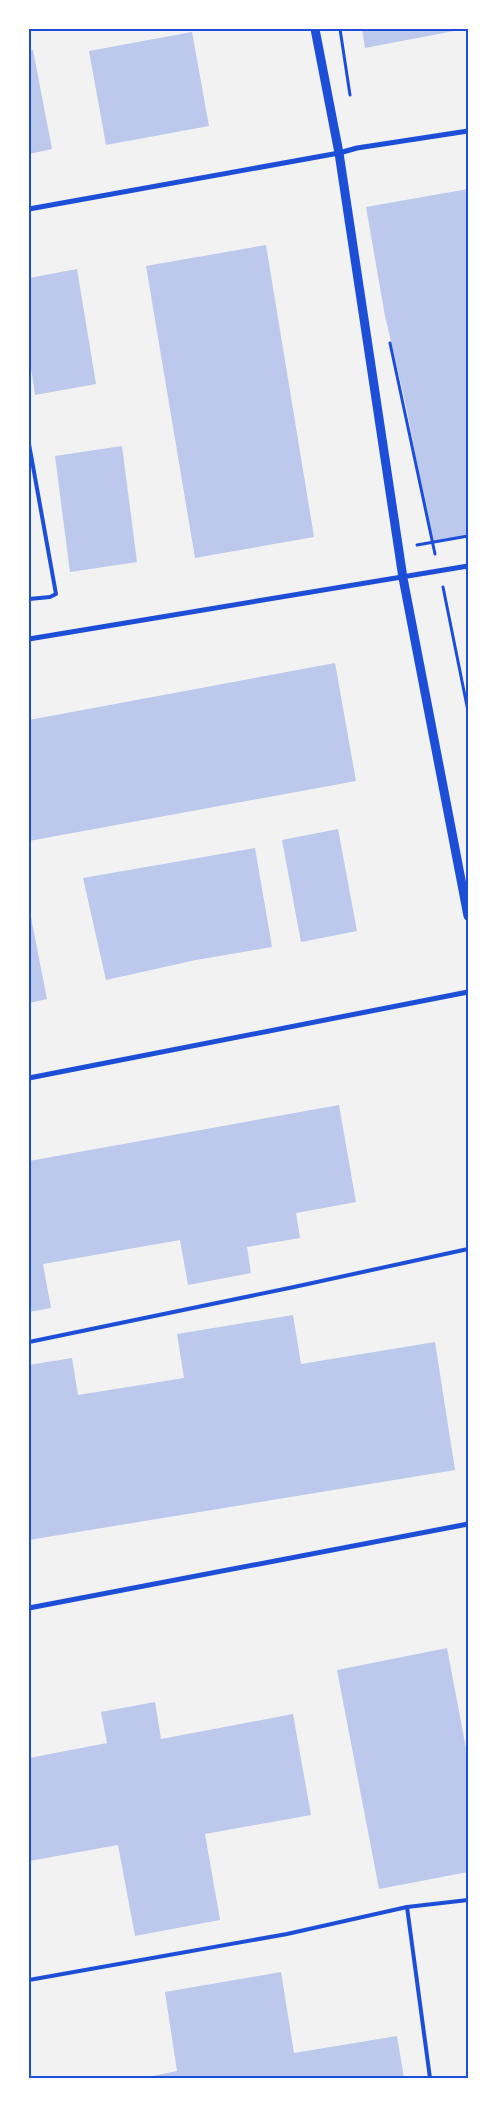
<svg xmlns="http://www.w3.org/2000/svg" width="497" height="2107" font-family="'Titillium Web',sans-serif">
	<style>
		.building { fill: #bdc9ec }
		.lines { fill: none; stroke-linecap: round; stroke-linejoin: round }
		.path { stroke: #1d4ed8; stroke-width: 3 }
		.service { stroke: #1d4ed8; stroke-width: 4 }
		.minor { stroke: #1d4ed8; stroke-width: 5 }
		.tertiary { stroke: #1d4ed8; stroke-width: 9 }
		.neatline { fill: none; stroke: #1d4ed8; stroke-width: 2 }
	</style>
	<rect width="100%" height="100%" fill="#f2f2f2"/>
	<g class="building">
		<polygon points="362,29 459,29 459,30 365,48"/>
		<polygon points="192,32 209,126 106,145 89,51"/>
		<polygon points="33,50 52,149 29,154 29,51"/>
		<polygon points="468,189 468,536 432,542 406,406 385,316 366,207"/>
		<polygon points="266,245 314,537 195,558 146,266"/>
		<polygon points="77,269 96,384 35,395 29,355 29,278"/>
		<polygon points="122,446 137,562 70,572 55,456"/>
		<polygon points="335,663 356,781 29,841 29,720"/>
		<polygon points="338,829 357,931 301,942 282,840"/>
		<polygon points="255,848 272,947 196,960 106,980 83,878"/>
		<polygon points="29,907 47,999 29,1003"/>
		<polygon points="339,1105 356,1202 296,1213 300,1238 247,1247 251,1273 188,1285 180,1240 43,1264 51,1308 29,1312 29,1161"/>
		<polygon points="293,1315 301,1364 435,1342 455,1470 29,1540 29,1365 72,1358 78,1395 184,1378 177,1334"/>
		<polygon points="447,1648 468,1759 468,1872 379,1889 337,1670"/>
		<polygon points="155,1702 161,1739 293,1714 311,1815 205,1834 220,1920 135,1936 118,1845 29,1861 29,1758 107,1743 101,1712"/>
		<polygon points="281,1972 294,2053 397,2036 404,2078 142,2078 177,2071 165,1992"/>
	</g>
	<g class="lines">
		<g class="path">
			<polyline points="340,29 350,95"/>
			<polyline points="390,343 435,554"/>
			<polyline points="417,545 468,536"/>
			<polyline points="443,587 468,711"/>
		</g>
		<g class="service">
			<polyline points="29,444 56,594 50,597 29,599"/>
			<polyline points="29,1342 294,1287 468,1249"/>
			<polyline points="407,1907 430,2078"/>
			<polyline points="29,1980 287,1934 407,1907 468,1900"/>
		</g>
		<g class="minor">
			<polyline points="29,209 339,153 357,148 468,131"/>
			<polyline points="29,639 468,566"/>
			<polyline points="29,1078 468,992"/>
			<polyline points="29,1608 468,1524"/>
		</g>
		<polyline class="tertiary" points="315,29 339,153 403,578 468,916"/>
	</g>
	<rect width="497" height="2107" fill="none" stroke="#ffffff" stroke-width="60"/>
	<rect x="30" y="30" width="437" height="2047" class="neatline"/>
</svg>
